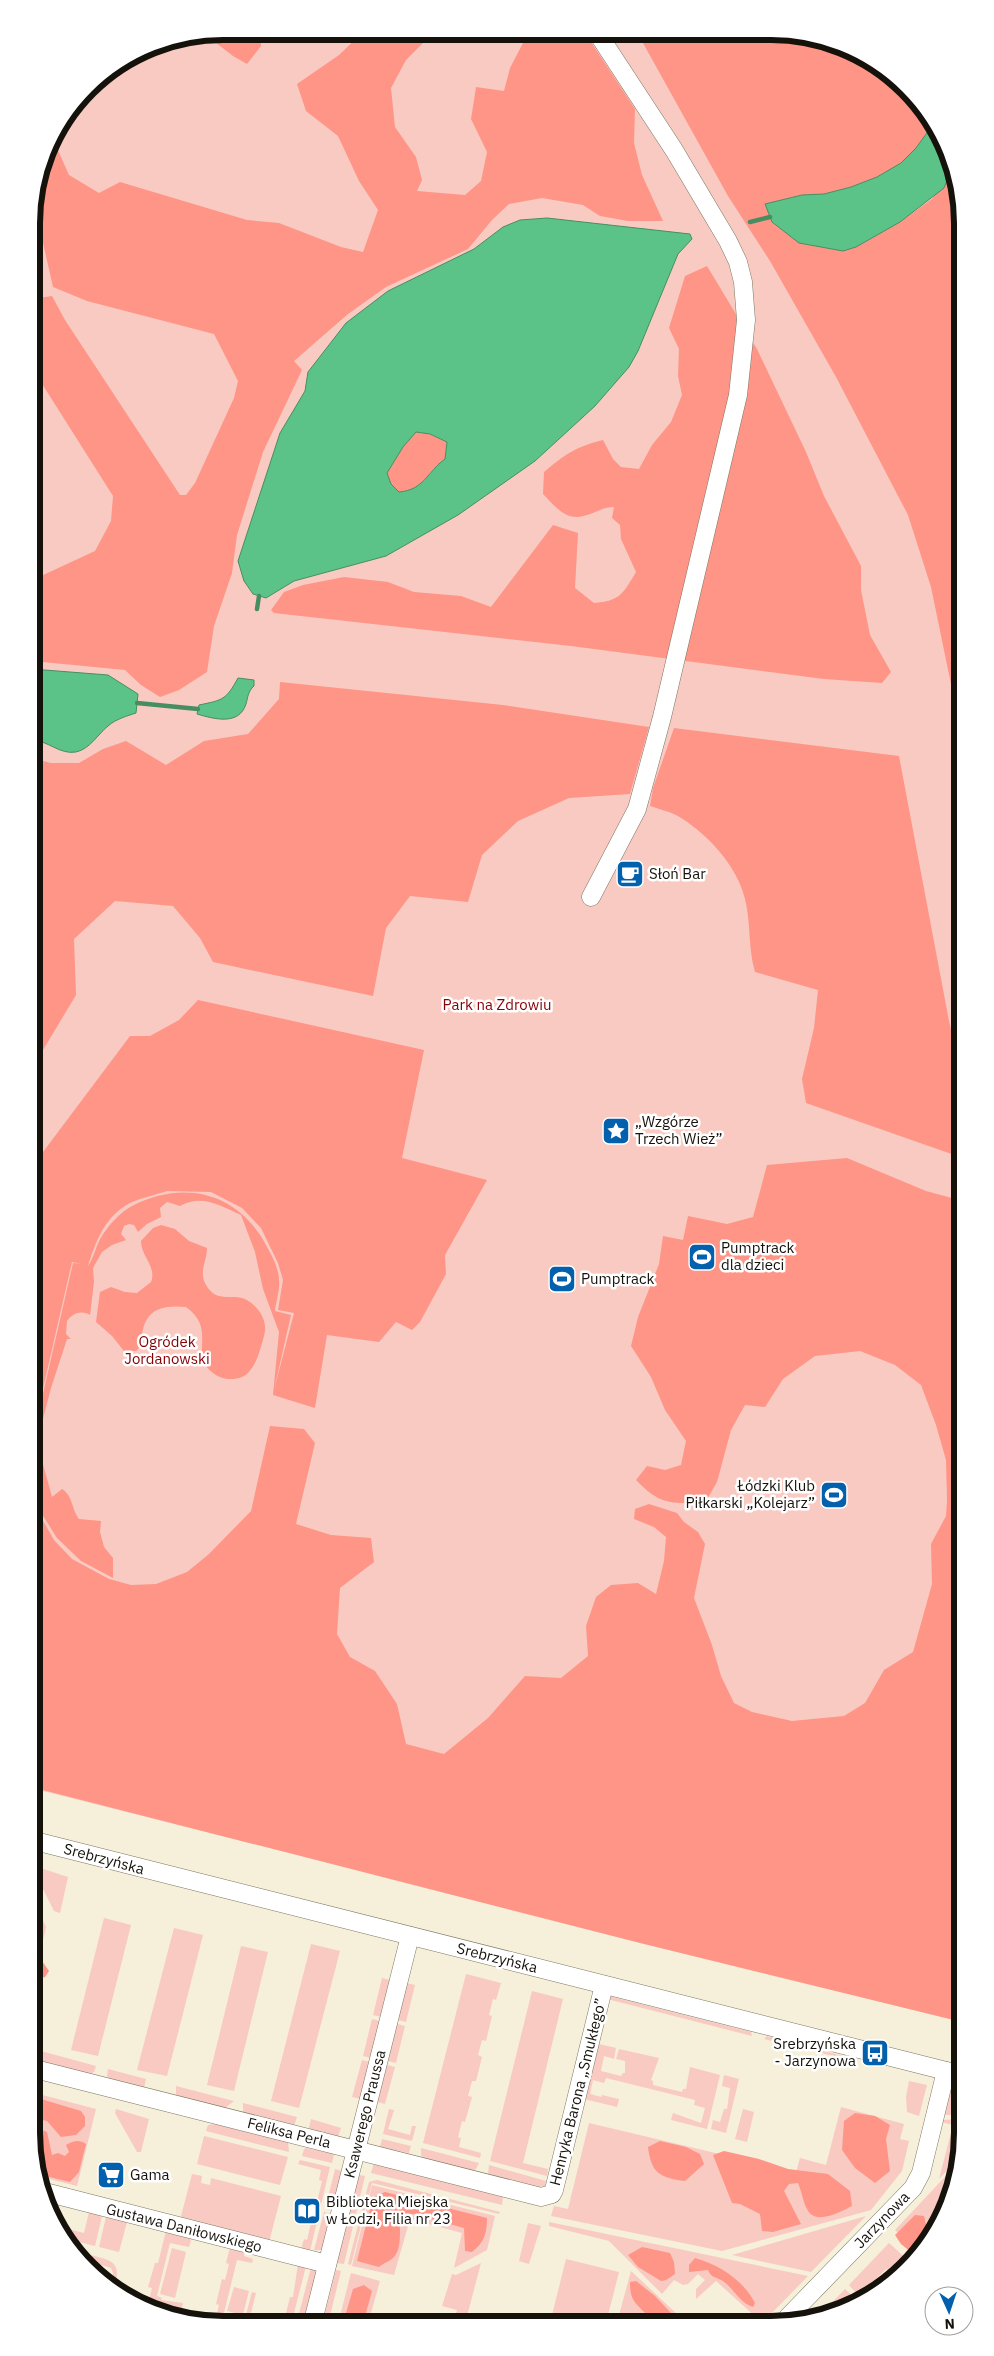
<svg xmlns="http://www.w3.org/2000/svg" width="994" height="2356" font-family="'IBM Plex Sans',sans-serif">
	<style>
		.green { fill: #f9cac2 }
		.forest { fill: #fe9587; fill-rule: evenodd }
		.water { fill: #5bc388; stroke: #468e62; fill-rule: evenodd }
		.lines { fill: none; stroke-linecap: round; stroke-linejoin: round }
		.stream { stroke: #468e62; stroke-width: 4.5 }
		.minor-casing { stroke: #7c7663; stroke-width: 19 }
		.minor { stroke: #fff; stroke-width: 18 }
		.labels { text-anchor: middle; stroke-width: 5; stroke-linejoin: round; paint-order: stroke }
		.poi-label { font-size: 15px; fill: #15120b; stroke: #fff; text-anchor: start }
		.park-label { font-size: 15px; fill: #870105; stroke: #fff }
		.street-label { font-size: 15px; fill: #15120b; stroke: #fff }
		.rim { fill: none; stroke: #15120b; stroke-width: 6 }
	</style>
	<rect width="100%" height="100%" fill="#f6efd9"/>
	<g class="green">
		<polygon points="223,31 808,35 856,51 906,87 937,127 956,174 963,223 962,2022 31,1788 32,210 51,138 96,79 150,46"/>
		<polygon points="31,1865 68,1877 60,1913 54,1911"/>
		<polygon points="31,1894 46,1927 31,1994"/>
		<polygon points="104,1918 131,1925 98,2056 71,2050"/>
		<polygon points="174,1928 203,1935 167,2076 137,2070"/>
		<polygon points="311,1944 340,1951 299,2108 271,2101"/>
		<polygon points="241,1946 268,1952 234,2091 207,2085"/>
		<polygon points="466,1974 501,1983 496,2000 493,1999 489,2015 492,2016 486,2041 482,2040 478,2055 482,2057 476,2081 472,2081 468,2096 472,2097 465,2122 462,2121 458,2137 461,2138 459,2147 481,2153 480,2158 423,2143"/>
		<polygon points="382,1978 390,1980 381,2017 373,2015"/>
		<polygon points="407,1983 415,1985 406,2022 398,2020"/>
		<polygon points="532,1991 563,1999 523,2163 548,2169 547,2176 490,2161"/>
		<polygon points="609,1996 751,2032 752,2036 607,1999"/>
		<polygon points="372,2019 380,2021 371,2058 363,2056"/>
		<polygon points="397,2024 405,2026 396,2063 388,2061"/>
		<polygon points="767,2036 843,2056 842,2058 764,2039"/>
		<polygon points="599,2044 616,2048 614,2059 604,2056 601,2071 621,2076 623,2073 625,2073 625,2061 616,2059 619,2049 659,2058 651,2080 653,2081 653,2085 682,2092 683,2089 686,2089 690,2067 720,2075 707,2129 671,2120 673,2113 701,2123 705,2108 694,2105 695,2100 606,2078 604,2083 593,2080 590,2094 601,2097 602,2095 619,2099 617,2107 584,2099"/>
		<polygon points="41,2051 96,2066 94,2072 88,2075 43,2063 40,2059"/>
		<polygon points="362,2060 370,2062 361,2099 352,2097"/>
		<polygon points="387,2065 395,2067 385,2104 377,2102"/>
		<polygon points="108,2069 146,2079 144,2088 110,2080 107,2076"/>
		<polygon points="724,2075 739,2079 726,2133 711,2129 713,2120 720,2122 724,2109 727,2109 730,2088 722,2086"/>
		<polygon points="909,2081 927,2085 919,2116 907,2112 906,2097"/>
		<polygon points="176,2086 234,2101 225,2108 176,2095"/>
		<polygon points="962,2089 962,2115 943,2115 949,2092"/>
		<polygon points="31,2092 96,2109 77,2186 37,2176 31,2133"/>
		<polygon points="243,2103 297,2117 294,2126 243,2113"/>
		<polygon points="841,2107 904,2124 900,2139 909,2141 902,2171 871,2210 722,2251 551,2216 554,2206 568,2209 589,2123 796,2172 800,2158 826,2165"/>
		<polygon points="116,2109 149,2119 141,2152 137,2152 115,2113"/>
		<polygon points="389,2109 394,2110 388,2129 410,2135 412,2126 416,2126 412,2141 383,2134"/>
		<polygon points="743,2109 754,2112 747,2142 735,2139"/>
		<polygon points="311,2119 341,2128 338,2137 311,2130 309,2128"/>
		<path d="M962,2119C962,2155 964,2154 939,2179L953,2125L941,2122L942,2120Z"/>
		<polygon points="216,2124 288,2142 289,2152 206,2131 208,2125"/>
		<polygon points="204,2136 288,2157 280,2185 197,2164"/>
		<polygon points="382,2139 411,2146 409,2153 380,2147"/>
		<polygon points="306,2148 334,2154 332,2163 302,2156 304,2149"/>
		<polygon points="421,2148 479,2163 476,2169 472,2171 426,2159 421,2156"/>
		<polygon points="300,2160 330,2167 310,2251 301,2249 304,2239 307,2240 312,2219 309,2218 313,2201 317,2202 322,2181 319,2180 321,2170 298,2164"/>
		<polygon points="374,2163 503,2197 502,2205 371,2173"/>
		<polygon points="958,2163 948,2206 920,2252 895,2230"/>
		<polygon points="489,2165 546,2181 545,2186 537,2187 488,2174"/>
		<polygon points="335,2169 342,2171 333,2211 325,2209"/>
		<polygon points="192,2174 202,2176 201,2183 210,2185 211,2178 281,2196 269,2242 180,2220"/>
		<polygon points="359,2175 365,2176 344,2264 337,2263"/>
		<polygon points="377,2180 500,2212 499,2214 372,2183 351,2265 348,2264 369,2182"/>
		<polygon points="372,2185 495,2216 487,2250 454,2268 462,2233 410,2219 394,2275 352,2266"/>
		<polygon points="89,2212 102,2216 95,2246 64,2238 61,2234 64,2228 84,2233"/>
		<polygon points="324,2212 332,2214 322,2250 314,2250"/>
		<polygon points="866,2216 811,2272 732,2255"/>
		<polygon points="106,2217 127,2222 119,2252 99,2247"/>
		<polygon points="549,2222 808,2276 766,2319 758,2319 716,2281 696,2299 696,2289 705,2280 698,2274 688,2284 683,2285 674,2280 662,2294 609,2241 549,2226"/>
		<polygon points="528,2223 541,2226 529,2264 519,2261"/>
		<polygon points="166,2231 192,2237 189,2247 170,2243 157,2296 162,2298 161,2300 183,2303 179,2319 143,2307 144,2303 148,2304 152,2288 148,2287 155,2263 158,2263"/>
		<polygon points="889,2243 911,2263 895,2276 886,2269 859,2296 849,2285"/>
		<polygon points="230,2247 245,2250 244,2256 253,2259 252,2263 237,2260 224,2313 245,2318 252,2292 256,2293 249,2321 211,2321 215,2321 219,2305 216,2304 222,2279 225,2280 229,2264 226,2263"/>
		<polygon points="172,2248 186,2252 175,2298 160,2294"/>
		<path d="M90,2255C114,2261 121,2262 115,2288L110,2285L113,2273L111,2268L89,2261Z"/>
		<polygon points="566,2259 619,2272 607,2319 551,2319"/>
		<polygon points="481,2263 466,2320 454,2320 457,2310 442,2306 452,2274 456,2275"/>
		<polygon points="298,2264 306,2266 292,2321 284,2321 290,2297 293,2297"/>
		<polygon points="311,2268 315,2269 316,2274 304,2321 297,2321"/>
		<polygon points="336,2270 341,2271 329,2320 323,2321"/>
		<polygon points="631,2271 679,2316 676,2319 618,2319"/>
		<polygon points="351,2273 380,2281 369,2320 339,2320"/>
		<polygon points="234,2287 249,2291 243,2315 227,2311"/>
		<polygon points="845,2289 859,2302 829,2315 824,2311"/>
	</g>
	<g class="forest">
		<polygon points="223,31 260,31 261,46 247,64 233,56 206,35"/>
		<polygon points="363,32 447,33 429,37 406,60 391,88 395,127 416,157 422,180 417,191 465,195 481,181 487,152 471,119 476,87 504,91 510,68 524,41 524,33 585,33 635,109 634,143 642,175 663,221 628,221 600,216 583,205 542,198 509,204 492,220 468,249 386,287 348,314 294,361 302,370 263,452 237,535 232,573 214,626 207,672 179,690 160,697 141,685 125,670 32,661 32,573 41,576 95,551 111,521 113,496 32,368 32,299 52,296 65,320 180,495 186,495 195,483 234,398 238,381 214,334 87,301 53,287 37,216 32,215 51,138 52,137 69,175 99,193 120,182 247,220 279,223 341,247 363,252 378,210 359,181 338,136 306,111 297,84 339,55"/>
		<polygon points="638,34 808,35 856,51 906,87 934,123 916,148 901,163 877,177 851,187 824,194 801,195 766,204 772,222 799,243 843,251 856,247 900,222 932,199 951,175 953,165 956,173 963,223 963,691 952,689 931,587 908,515 836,377 770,261 728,196"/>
		<path d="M707,266L757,349L806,452L824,496L861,566V590L870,635L891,672L882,683L824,679L571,646L274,613L271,610L284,592L303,585L344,577L388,582L414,592L461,596L491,607L553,525L578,533L575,588L594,603C620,601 623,594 636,572L621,539L620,525L612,518L614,507C602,507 594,514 583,516C565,521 554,505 543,494L544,472C564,455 577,446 603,440L613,459L621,467L639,469L652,445L671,422L682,395L678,376L679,349L669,328L685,276Z"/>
		<path d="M416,432L430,434L447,442L445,459C426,472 424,490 399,492L391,484L387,473L403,447Z"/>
		<polygon points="280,682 503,705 649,727 630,794 569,798 518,821 482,855 468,902 410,896 386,928 373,996 213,962 200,938 173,906 115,901 74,939 76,995 31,1070 32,746 43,761 51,763 79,763 103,749 126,741 166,765 204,741 248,734 279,699"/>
		<path d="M674,728L899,756L949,1021L963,1084V1158L806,1103L802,1079L814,1028L818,990L755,972C748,948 751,923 745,899C737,865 706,832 676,815C668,811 658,809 650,806L653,788Z"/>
		<path d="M198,1000L424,1050L402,1158L487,1180L445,1255L446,1274L420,1322L412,1330L396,1322L379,1342L327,1335L315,1408L273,1395L279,1332L263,1289L255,1252L241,1215C219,1205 202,1194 180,1206L167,1202L160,1208L161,1217L147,1224L138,1232L134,1225L129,1224L124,1226L121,1234L126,1240L112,1245L102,1252L93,1268L94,1282L90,1315C81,1310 73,1313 67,1321L66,1334L71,1339H67L51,1388L37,1442L52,1497L62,1489C73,1496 71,1508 79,1519L101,1521L100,1532L104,1547L113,1558V1578L81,1561L57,1538L40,1511L37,1495L40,1463L31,1460V1446L73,1263L82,1264L72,1262L31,1441V1168L130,1036H150L179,1020ZM167,1191L211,1192L242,1208L261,1228L278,1263L283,1280L278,1310L294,1313L274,1390L291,1315L275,1311C276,1301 280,1290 279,1281C279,1268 272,1256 266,1245C238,1193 185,1179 132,1206C120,1212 107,1227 100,1239C96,1247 93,1259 88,1266C95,1242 106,1215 130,1203C141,1198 155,1195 167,1191Z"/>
		<path d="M847,1158L926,1191L963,1201L962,2022L640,1943L31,1787V1461L39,1463L34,1496L38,1512L54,1540L72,1559L109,1579L131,1585L156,1584L187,1572L209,1554L251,1511L270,1426L304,1429L315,1443L296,1524L331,1535L371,1538L374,1562L340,1588L337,1634L350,1657L375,1671L397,1704L406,1744L444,1754L488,1718L525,1676L561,1678L588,1656L586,1626L596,1597L611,1585L638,1583L656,1594L664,1561L666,1537L654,1527L634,1519L635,1509L649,1504L677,1513L684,1522L698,1532L705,1544L694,1598L712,1645L721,1676L734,1703L752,1712L792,1721L844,1716L865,1703L884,1670L913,1652L932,1584L931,1544L946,1516L947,1500L946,1460L936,1425L921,1385L895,1365L860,1351L815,1356L783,1379L765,1407L745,1405L731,1430L717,1482L705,1503C671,1503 661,1506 636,1480L647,1466L665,1470L681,1465L686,1441L665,1410L651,1377L631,1346L638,1317L659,1264L663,1236L683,1240L688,1216L727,1224L753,1217L767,1165Z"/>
		<path d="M161,1225L175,1229L189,1241L207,1248C207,1263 197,1273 208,1288C215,1298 224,1297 235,1297C251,1297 267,1315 265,1331C264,1338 261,1346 259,1353C256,1362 251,1373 242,1377C232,1381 220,1379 213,1373C188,1354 218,1330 186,1307C154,1304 142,1314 141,1346L136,1351H124L112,1336L96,1322L100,1292L111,1287L125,1292L137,1293L151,1282C157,1266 141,1257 141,1241L153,1228Z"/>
		<path d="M42,1961L49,1971L45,1977L41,1978C36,1989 35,1997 35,2009L31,2011V1967H34Z"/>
		<polygon points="31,2096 81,2111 85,2117 85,2126 76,2135 61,2137 47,2121 37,2119 31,2127"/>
		<polygon points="855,2113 875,2116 890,2125 886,2139 890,2171 875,2183 855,2168 842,2150 844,2121"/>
		<path d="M42,2130L47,2132L52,2155L58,2153L65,2156L69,2152L66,2145C74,2141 78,2139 86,2144L79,2172L70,2182L37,2174L31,2132Z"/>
		<path d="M660,2141L686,2147L700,2154L704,2164L685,2181C660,2178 651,2173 648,2147Z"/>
		<path d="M724,2151L759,2159L788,2169L828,2174L850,2191L852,2206C840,2212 815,2226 807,2209C803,2202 802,2192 798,2183L789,2184L784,2191L801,2224L773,2232L762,2231L760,2214L740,2204L732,2203L713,2155Z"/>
		<path d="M385,2192L487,2218C487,2233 484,2243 472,2252L465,2251L464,2228L413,2214H400C399,2226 403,2249 393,2258C389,2262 383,2263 379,2267L357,2261L373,2197Z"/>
		<polygon points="915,2215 924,2216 929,2238 917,2257 901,2244 895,2235"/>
		<polygon points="642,2247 670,2253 674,2262 675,2274 666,2280 661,2281 638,2267 628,2255"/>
		<path d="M695,2258C720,2265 743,2280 755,2303L753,2307C740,2303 734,2289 723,2281C716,2277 711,2278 708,2270L689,2272V2265Z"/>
		<path d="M636,2281L655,2296L671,2313L669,2319H645L647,2315C635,2302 630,2301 630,2282Z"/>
		<polygon points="364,2285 372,2291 364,2320 344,2320 353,2289"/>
	</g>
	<g class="water">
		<polygon points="934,123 953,165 944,188 900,222 856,247 843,251 799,243 772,222 765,204 802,195 824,194 851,187 877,177 901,163 916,148"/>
		<path d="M547,218L690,234L692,239L678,254L638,351L629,367L595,406L535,461L458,515L386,556L294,581L266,598L253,594L244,581L238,561L280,433L305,391L308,372L346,323L388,291L474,249L503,227L520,220ZM416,432L430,434L447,442L445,459C427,472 424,490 399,492L391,484L387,473L403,447Z"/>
		<path d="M32,669L108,675L138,694L136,713C127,716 116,719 108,726C98,734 90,749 76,752C60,755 47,740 32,740Z"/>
		<path d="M238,678L254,680V686C248,691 248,697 246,704C239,726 214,719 197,714L199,705C223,700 226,700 238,678Z"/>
	</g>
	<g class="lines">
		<g class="stream">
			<polyline points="750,222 770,217"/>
			<polyline points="257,609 259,596"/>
			<polyline points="137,703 198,709"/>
		</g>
		<g class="minor-casing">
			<g id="minor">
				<polyline points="591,897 637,809 662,717 738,395 746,320 743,282 738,262 728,241 674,150 598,34"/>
				<polyline points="31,1840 962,2075"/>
				<polyline points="31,2068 541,2197 552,2194 554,2190 604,1985"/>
				<polyline points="41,2191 327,2264"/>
				<polyline points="787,2318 913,2188 921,2173 946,2071"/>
				<polyline points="313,2321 410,1936"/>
			</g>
		</g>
		<use href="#minor" class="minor"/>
	</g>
	<defs>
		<g id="cafe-square" transform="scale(1.4375)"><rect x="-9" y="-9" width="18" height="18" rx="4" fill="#0360ad" stroke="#fff"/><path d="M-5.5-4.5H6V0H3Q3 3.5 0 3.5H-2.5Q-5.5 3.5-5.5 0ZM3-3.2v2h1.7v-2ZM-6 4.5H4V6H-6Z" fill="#fff"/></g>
		<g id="sight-square" transform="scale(1.4375)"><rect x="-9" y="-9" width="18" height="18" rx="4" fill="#0360ad" stroke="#fff"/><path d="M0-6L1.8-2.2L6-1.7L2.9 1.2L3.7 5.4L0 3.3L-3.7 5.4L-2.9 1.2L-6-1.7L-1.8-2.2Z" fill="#fff"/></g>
		<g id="stadium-square" transform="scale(1.4375)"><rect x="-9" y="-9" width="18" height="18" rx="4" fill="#0360ad" stroke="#fff"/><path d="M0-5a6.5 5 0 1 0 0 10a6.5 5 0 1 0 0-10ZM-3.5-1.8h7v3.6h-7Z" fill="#fff"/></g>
		<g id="bus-square" transform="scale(1.4375)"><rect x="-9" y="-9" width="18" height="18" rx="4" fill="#0360ad" stroke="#fff"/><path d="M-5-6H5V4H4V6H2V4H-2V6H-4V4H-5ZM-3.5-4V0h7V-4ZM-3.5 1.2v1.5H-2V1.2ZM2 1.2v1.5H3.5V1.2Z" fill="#fff"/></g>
		<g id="supermarket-square" transform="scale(1.4375)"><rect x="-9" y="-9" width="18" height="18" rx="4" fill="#0360ad" stroke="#fff"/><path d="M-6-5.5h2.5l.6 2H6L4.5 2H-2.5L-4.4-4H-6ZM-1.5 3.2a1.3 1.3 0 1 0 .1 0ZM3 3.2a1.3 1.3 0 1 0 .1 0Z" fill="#fff"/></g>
		<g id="library-square" transform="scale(1.4375)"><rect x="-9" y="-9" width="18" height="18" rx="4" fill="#0360ad" stroke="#fff"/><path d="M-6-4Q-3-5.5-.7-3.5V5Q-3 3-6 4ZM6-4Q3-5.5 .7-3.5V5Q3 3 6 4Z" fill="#fff"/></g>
	</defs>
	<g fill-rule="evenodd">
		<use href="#cafe-square" x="630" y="874"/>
		<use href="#sight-square" x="616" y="1131"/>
		<use href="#stadium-square" x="702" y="1257"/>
		<use href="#stadium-square" x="562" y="1279"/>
		<use href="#stadium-square" x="834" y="1495"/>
		<use href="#bus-square" x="875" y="2053"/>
		<use href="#supermarket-square" x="111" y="2175"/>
		<use href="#library-square" x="307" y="2211"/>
	</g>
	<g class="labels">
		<g class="poi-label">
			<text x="649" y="879">Słoń Bar</text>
			<text x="635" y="1127">„Wzgórze<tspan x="635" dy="17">Trzech Wież”</tspan></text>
			<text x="721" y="1253">Pumptrack<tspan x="721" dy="17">dla dzieci</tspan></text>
			<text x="581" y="1284">Pumptrack</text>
			<text x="815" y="1491" text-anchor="end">Łódzki Klub<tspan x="815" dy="17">Piłkarski „Kolejarz”</tspan></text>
			<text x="856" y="2049" text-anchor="end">Srebrzyńska<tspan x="856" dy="17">- Jarzynowa</tspan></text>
			<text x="130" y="2180">Gama</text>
			<text x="326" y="2207">Biblioteka Miejska<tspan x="326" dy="17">w Łodzi, Filia nr 23</tspan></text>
		</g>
		<g class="park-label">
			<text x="497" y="1010">Park na Zdrowiu</text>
			<text x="167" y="1347">Ogródek<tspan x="167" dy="17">Jordanowski</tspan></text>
		</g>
		<g class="street-label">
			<text transform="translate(104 1859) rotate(15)" y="5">Srebrzyńska</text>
			<text transform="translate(497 1958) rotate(14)" y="5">Srebrzyńska</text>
			<text transform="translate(578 2092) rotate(-76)" y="5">Henryka Barona „Smukłego”</text>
			<text transform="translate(365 2114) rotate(-76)" y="5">Ksawerego Praussa</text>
			<text transform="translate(289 2133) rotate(14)" y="5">Feliksa Perla</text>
			<text transform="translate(882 2220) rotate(-46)" y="5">Jarzynowa</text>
			<text transform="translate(184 2228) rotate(14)" y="5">Gustawa Daniłowskiego</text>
		</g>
	</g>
	<path d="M0 0H994V2356H0ZM223 40H771A183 183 0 0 1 954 223V2133A183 183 0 0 1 771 2316H223A183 183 0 0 1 40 2133V223A183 183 0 0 1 223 40Z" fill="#fff" fill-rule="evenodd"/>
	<path class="rim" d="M223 40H771A183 183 0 0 1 954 223V2133A183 183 0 0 1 771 2316H223A183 183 0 0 1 40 2133V223A183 183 0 0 1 223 40Z"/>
	<g transform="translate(949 2311) rotate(177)"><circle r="24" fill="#ffffff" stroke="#a1a09d"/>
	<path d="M0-4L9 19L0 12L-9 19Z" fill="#0360ad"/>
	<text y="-8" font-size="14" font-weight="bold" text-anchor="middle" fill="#15120b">N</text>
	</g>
</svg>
